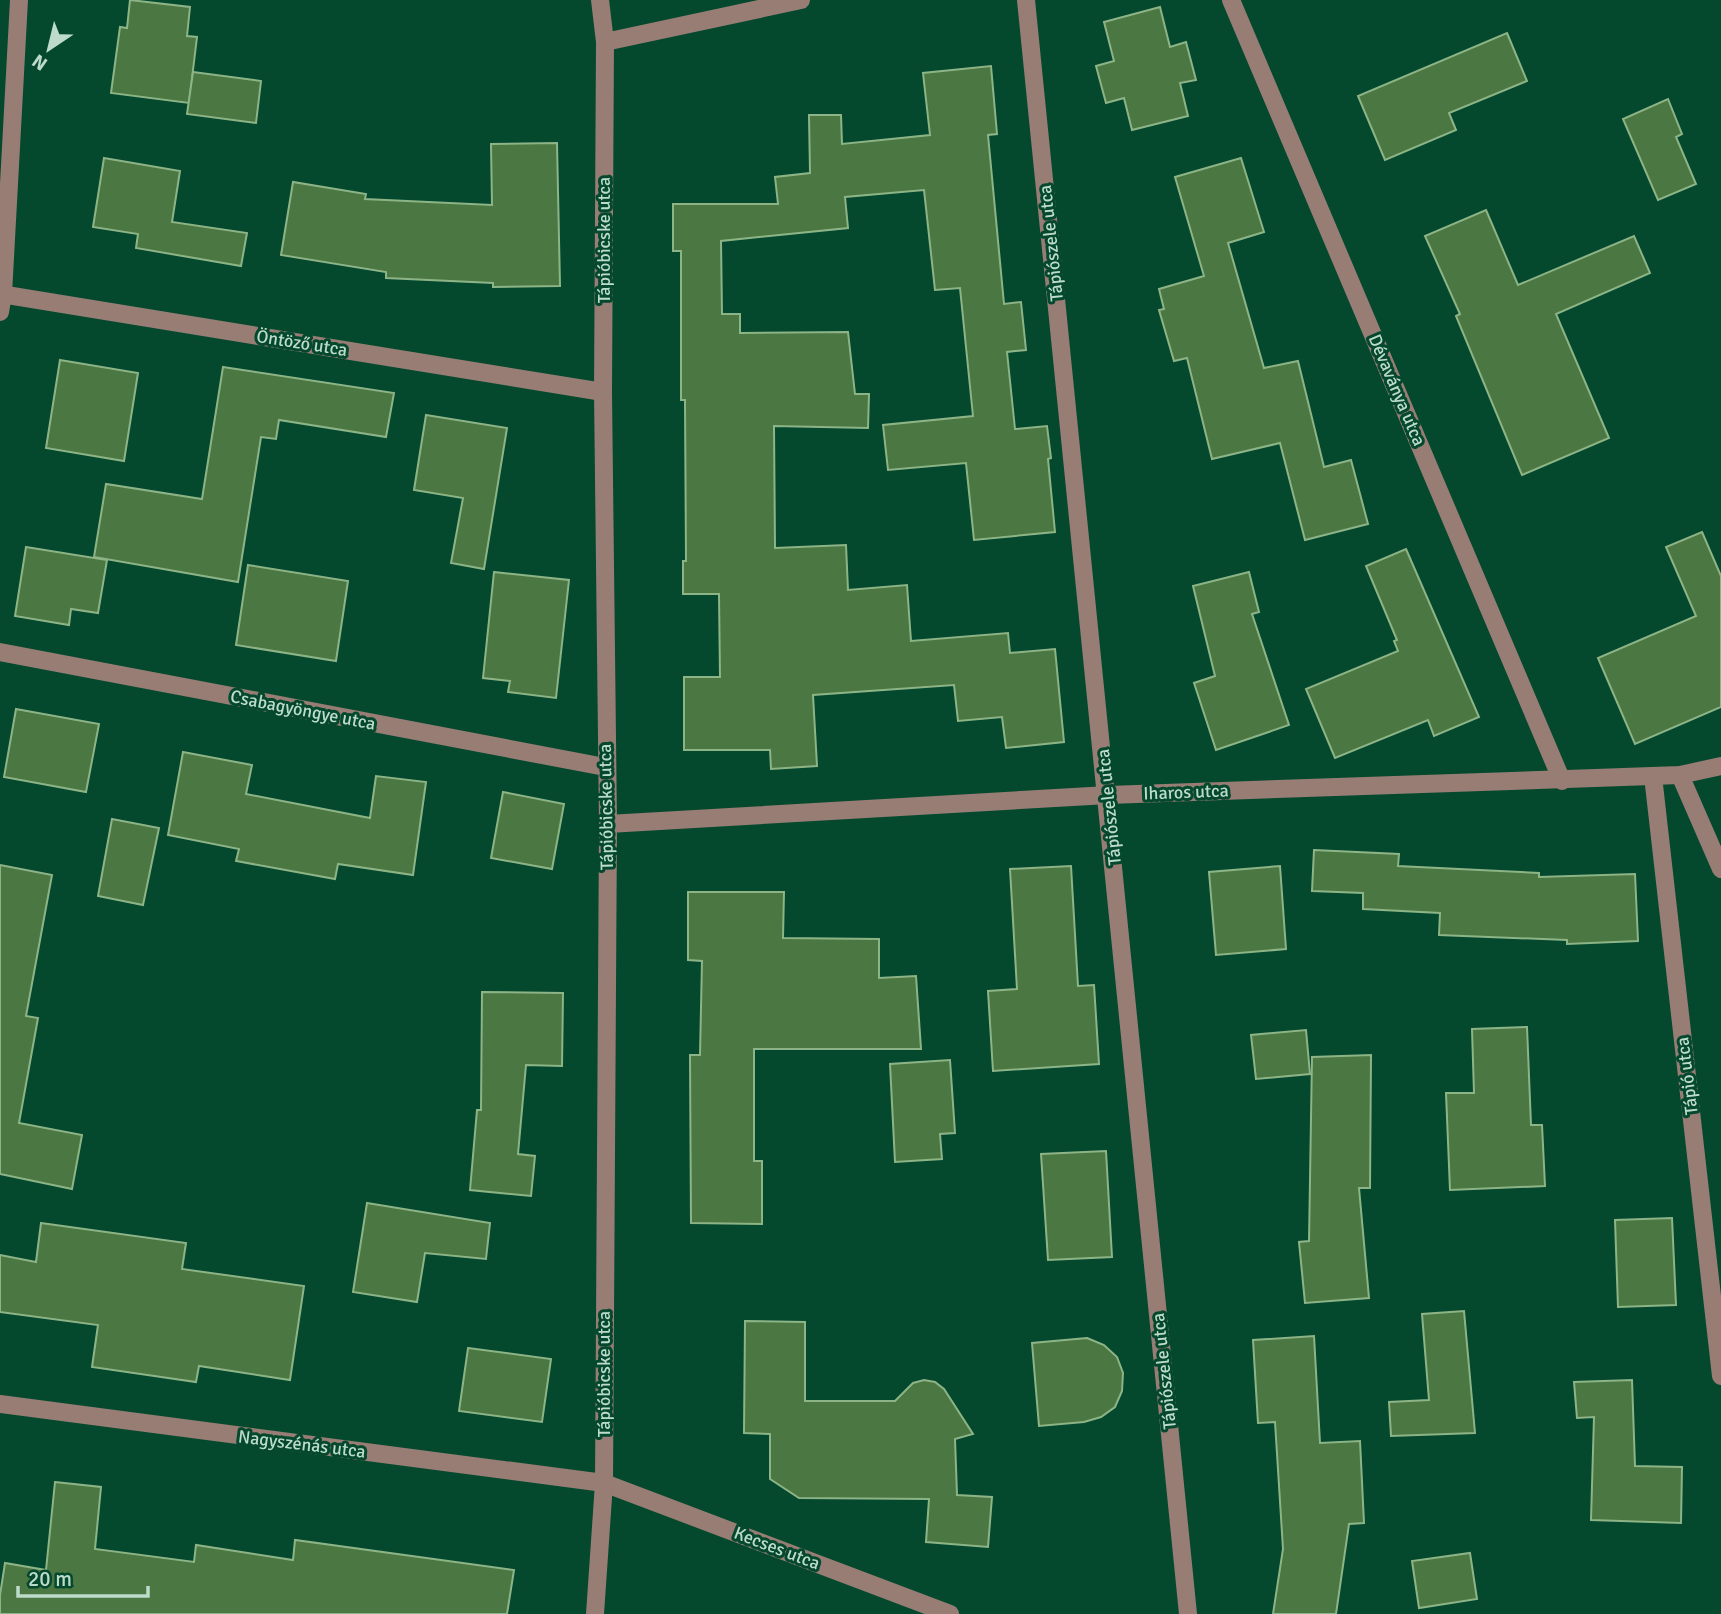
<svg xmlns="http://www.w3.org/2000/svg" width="1721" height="1614" font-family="Signika,sans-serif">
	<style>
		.building { fill: #4b7742; stroke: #8db486; stroke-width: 2 }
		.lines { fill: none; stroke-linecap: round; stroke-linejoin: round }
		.minor { stroke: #977d74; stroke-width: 18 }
		.labels { text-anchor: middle; stroke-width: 6; stroke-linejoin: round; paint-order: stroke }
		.street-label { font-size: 18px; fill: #bddbca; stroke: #04482e }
	</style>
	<rect width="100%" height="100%" fill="#04482e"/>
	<g class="building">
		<polygon points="130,0 190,7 187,36 197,37 189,103 111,93 120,27 127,28"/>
		<polygon points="1160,7 1170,47 1186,42 1196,80 1180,83 1188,116 1132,130 1124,98 1106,103 1096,66 1114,61 1104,22"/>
		<polygon points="1507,33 1527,81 1449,113 1456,130 1385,160 1358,96"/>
		<polygon points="991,66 997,134 988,135 1004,304 1021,302 1026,350 1007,352 1015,429 1047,426 1051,458 1048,459 1055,532 974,540 966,463 888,470 883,425 973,416 960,288 935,290 924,190 845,197 848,228 721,241 722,314 740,314 740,333 848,332 855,394 869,394 868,428 774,426 775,548 846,545 848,590 907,585 911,641 1008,633 1010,653 1055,649 1064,742 1006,748 1002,717 958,721 954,685 813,695 817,766 771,769 770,750 684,750 684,677 720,677 719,594 683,594 683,561 686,561 685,400 681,400 681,251 673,251 673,204 778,204 775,177 810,173 809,115 841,115 842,144 930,135 923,73"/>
		<polygon points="193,72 261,81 256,123 187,114"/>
		<polygon points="1668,99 1682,134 1676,137 1696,184 1658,200 1623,119"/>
		<polygon points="557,143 560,286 493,287 493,283 386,278 386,272 281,255 293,182 366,194 365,199 492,205 491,144"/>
		<polygon points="104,158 180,171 172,222 247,233 241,266 136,248 138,234 93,227"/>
		<polygon points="1241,158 1264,232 1228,243 1264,368 1298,361 1324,467 1351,460 1368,524 1305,540 1280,443 1212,459 1187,358 1174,361 1159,310 1164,309 1159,289 1204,276 1175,177"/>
		<polygon points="1486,210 1518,285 1634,236 1650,273 1556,314 1609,438 1522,475 1456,316 1460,314 1425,236"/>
		<polygon points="60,360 138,373 124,461 46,448"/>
		<polygon points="223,367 394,393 386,437 279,420 276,439 261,437 238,582 94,557 106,484 202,499"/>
		<polygon points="426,415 507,428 484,569 451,563 463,498 414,490"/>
		<polygon points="1702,532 1721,576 1721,707 1635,744 1598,658 1696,616 1666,547"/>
		<polygon points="26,547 107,560 98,613 71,609 69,625 15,616"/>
		<polygon points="1406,549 1479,717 1434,736 1428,720 1335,758 1306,689 1398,651 1394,641 1397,640 1366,566"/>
		<polygon points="248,565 348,581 336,661 236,645"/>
		<polygon points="494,572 569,580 556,698 508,692 510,681 483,678"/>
		<polygon points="1249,572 1259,612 1252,614 1289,725 1216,750 1194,683 1215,676 1193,586"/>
		<polygon points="16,709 99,724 86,792 4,777"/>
		<polygon points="183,752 252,765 246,794 370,818 376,776 426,782 413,875 338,864 335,879 236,861 239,849 168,835"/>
		<polygon points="503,792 564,804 552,869 491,858"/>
		<polygon points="112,819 159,828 143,905 98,896"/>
		<polygon points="1314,850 1399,854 1398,866 1539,873 1539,877 1635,874 1638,941 1567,944 1567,940 1439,935 1440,913 1363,909 1363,893 1312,891"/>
		<polygon points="0,865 52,875 26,1016 38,1018 19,1123 82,1135 72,1189 0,1174"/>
		<polygon points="1071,866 1078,986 1094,985 1099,1064 993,1071 988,991 1017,989 1010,869"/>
		<polygon points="1280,866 1286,949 1216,955 1209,872"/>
		<polygon points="688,892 784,892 783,938 879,939 879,978 916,976 921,1049 754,1049 754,1161 762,1161 762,1224 691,1223 690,1055 700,1055 702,961 688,960"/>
		<polygon points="482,992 563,993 562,1066 526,1065 518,1154 535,1156 531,1196 470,1190 477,1110 481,1110"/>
		<polygon points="1527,1027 1531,1125 1542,1125 1545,1186 1450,1190 1446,1093 1474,1093 1472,1029"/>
		<polygon points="1306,1030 1310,1074 1256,1079 1251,1035"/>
		<polygon points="1371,1055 1370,1188 1359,1188 1369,1298 1305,1303 1299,1242 1309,1241 1312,1057"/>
		<polygon points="950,1060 955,1133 940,1134 942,1159 895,1162 890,1064"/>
		<polygon points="1106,1151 1112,1257 1048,1260 1041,1154"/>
		<polygon points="367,1203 490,1223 486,1259 425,1253 417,1302 353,1292"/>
		<polygon points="1672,1218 1676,1305 1618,1307 1615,1220"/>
		<polygon points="41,1223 186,1243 182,1269 304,1286 290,1380 199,1366 196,1382 92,1367 98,1325 0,1312 0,1255 36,1262"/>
		<polygon points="1464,1311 1475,1433 1391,1436 1389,1402 1429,1400 1422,1314"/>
		<polygon points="745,1321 805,1322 805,1401 895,1401 913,1383 924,1380 935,1382 944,1389 973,1434 955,1439 957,1495 992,1497 988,1547 926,1542 929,1499 799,1498 770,1479 770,1434 744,1433"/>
		<polygon points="1314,1336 1320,1443 1360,1441 1364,1523 1349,1524 1336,1614 1273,1614 1283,1549 1275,1422 1258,1423 1253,1340"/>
		<polygon points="1087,1338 1104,1345 1117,1357 1123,1373 1122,1391 1115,1407 1101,1417 1084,1422 1039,1426 1032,1343"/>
		<polygon points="468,1348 551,1359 542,1422 459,1411"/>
		<polygon points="1632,1380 1635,1466 1682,1467 1681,1523 1591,1520 1594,1417 1577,1418 1574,1382"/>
		<polygon points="55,1482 101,1487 95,1549 194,1562 196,1545 293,1560 295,1540 514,1570 507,1614 0,1614 0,1595 5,1563 46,1570"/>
		<polygon points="1470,1553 1477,1599 1419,1608 1412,1561"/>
	</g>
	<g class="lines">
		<g class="minor">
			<polyline points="1026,0 1188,1614"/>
			<polyline points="1231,0 1562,781"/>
			<polyline points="605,42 801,0"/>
			<polyline points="0,294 603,392"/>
			<polyline points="0,312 3,294 19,0"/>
			<polyline points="0,652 605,767"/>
			<polyline points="1680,775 1721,869"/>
			<polyline points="1653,776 1721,1376"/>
			<polyline points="608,824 1108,795 1680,775 1721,766"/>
			<polyline points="0,1404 604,1483 950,1614"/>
			<polyline points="595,1614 604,1483 608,824 603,392 605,42 600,0"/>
		</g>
	</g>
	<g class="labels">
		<g class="street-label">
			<text transform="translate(604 240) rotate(-90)" y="6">Tápióbicske utca</text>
			<text transform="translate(1051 243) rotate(-96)" y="6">Tápiószele utca</text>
			<text transform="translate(302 343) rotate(9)" y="6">Öntöző utca</text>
			<text transform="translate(1397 390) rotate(67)" y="6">Dévaványa utca</text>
			<text transform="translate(303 710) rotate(11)" y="6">Csabagyöngye utca</text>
			<text transform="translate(1186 792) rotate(-2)" y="6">Iharos utca</text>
			<text transform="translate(606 807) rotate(-91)" y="6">Tápióbicske utca</text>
			<text transform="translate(1109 807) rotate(-96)" y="6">Tápiószele utca</text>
			<text transform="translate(1687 1076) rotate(-97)" y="6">Tápió utca</text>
			<text transform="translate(1164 1371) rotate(-96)" y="6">Tápiószele utca</text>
			<text transform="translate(604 1374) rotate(-90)" y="6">Tápióbicske utca</text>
			<text transform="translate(302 1444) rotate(7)" y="6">Nagyszénás utca</text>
			<text transform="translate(777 1548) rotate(21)" y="6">Kecses utca</text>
		</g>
	</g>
	<g transform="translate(49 49) rotate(215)" stroke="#04482e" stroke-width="5" paint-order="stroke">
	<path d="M0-5L12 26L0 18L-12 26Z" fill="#bddbca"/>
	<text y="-10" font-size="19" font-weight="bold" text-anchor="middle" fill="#bddbca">N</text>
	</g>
	<path d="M18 1586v10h130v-10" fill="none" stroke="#bddbca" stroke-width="3.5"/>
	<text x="28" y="1586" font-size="21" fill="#bddbca" stroke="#04482e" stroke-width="5" paint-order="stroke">20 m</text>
</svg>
